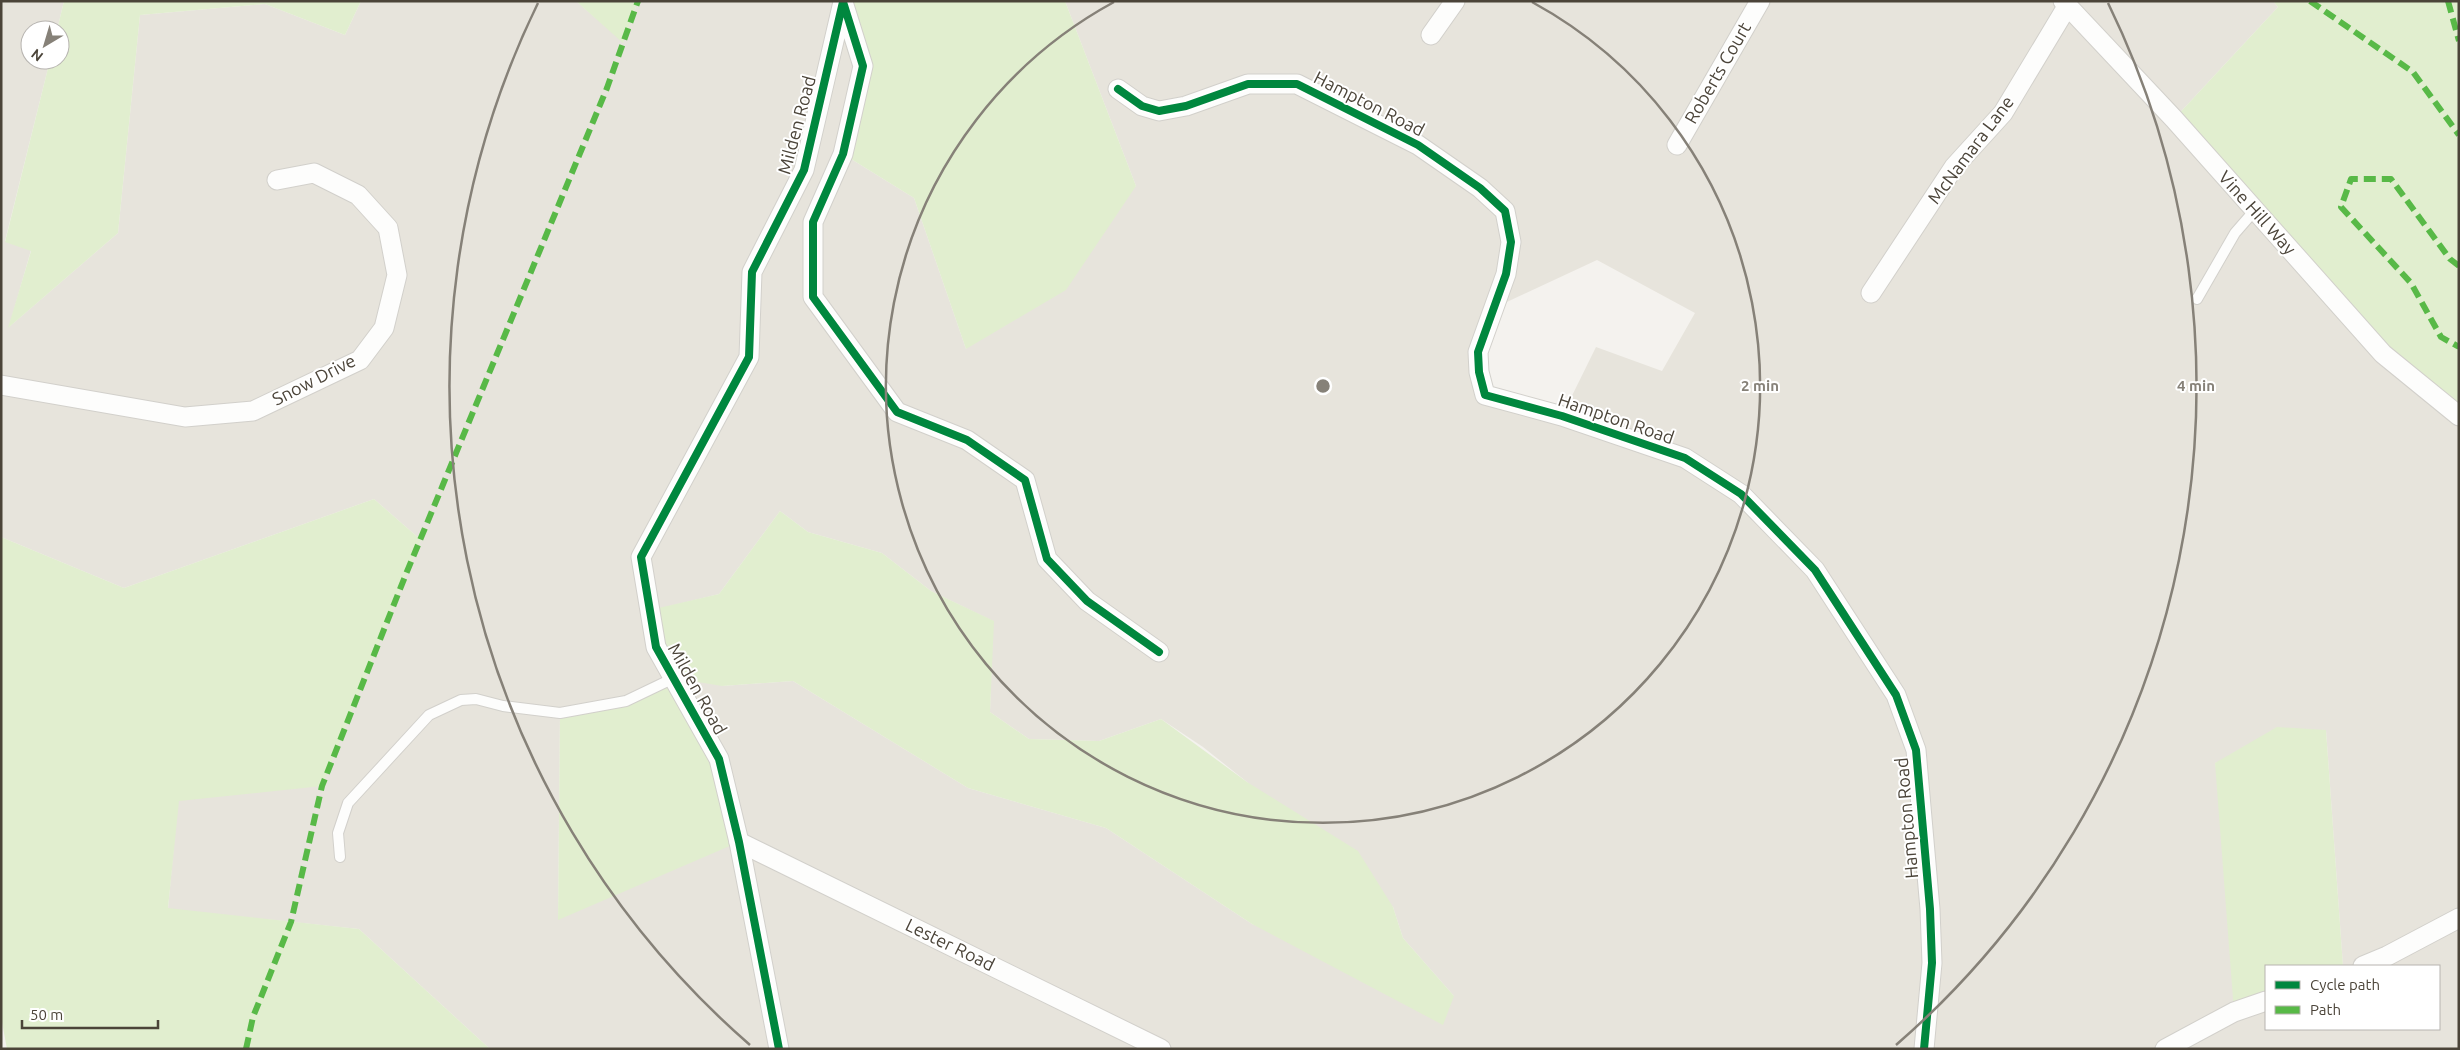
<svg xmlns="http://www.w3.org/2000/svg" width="2460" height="1050" font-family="Ubuntu,sans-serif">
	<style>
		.residential { fill: #e7e4dc; fill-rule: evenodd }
		.green { fill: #e1eecf }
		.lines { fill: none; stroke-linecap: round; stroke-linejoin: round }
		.service-casing { stroke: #d2d0cb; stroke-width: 12 }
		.minor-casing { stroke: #d2d0cb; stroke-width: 21 }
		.service { stroke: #fdfdfc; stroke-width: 10 }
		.minor { stroke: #fdfdfc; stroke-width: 19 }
		.quiet { stroke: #58b947; stroke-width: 6; stroke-dasharray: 12 6; stroke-linecap: butt }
		.cycleway-casing { stroke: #fff; stroke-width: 11 }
		.cycleway { stroke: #00873e; stroke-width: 8 }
		.ring { fill: none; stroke: #868178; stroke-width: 2.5 }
		.labels { text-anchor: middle; stroke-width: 4; stroke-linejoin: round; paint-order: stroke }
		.street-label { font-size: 18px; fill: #4b4439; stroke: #fff }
		.centre { fill: #868178; stroke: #fff; stroke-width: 2.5 }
		.ring-label { font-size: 15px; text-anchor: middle; font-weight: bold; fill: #868178; stroke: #fff; stroke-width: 4; stroke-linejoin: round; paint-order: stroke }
	</style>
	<rect width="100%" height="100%" fill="#f4f2ee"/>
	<path class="residential" d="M1,1H64L57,30H30V60H50L5,241L31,250L9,327L118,233L140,15L265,4L345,35L361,1H576L623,42L638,1H844L863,66L843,154L914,198L966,349L1136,186L1065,1H2273L2278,7L2174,119L2448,409L2459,403V1049H490L359,929L168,909L178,801L406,574L421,540L374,499L124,588L1,537ZM1597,260L1695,313L1662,371L1596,347L1562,416L1485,395L1479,372L1494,308ZM780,511L808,532L882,553L931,591L993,621L990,712L1029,739L1099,741L1161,719L1203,747L1247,782L1393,907L1403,938L1454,996L1252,924L1106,828L968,788L793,681L722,686L650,611L719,594ZM626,701L558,919L560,713ZM2326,730L2343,966H2439V1029H2266V1001L2215,763Z"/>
	<g class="green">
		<polygon points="64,1 361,1 345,35 265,4 140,15 118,233 8,328 31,251 5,242 50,60 60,60 60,30 57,30"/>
		<polygon points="576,1 638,1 623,43"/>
		<polygon points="844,1 1065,1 1136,186 1066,290 966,349 914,198 843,154 863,66"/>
		<polygon points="2273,1 2459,1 2459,403 2448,409 2174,119 2278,7"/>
		<polygon points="374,499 421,540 322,786 179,801 168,908 359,929 490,1049 7,1049 1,1017 1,537 124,588"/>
		<polygon points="780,511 808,532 882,553 931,591 994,621 990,712 1029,739 1099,741 1161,719 1247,782 1358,851 1393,907 1403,938 1454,996 1443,1025 1252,924 1106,828 968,788 793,681 722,686 674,678 719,759 739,842 558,920 560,713 626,701 673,678 650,610 719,594"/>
		<polygon points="2277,727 2326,730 2343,966 2266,966 2266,1001 2234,1012 2215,763"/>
	</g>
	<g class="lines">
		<g class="service-casing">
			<g id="service">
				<polyline points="2197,299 2235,233 2255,210"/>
				<polyline points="340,857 338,833 348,803 429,715 461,700 476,699 503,706 560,713 626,701 674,678"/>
			</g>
		</g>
		<g class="minor-casing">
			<g id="minor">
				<polyline points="2063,1 2174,119 2383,354 2459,416"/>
				<polyline points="1431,35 1455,1"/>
				<polyline points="1118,89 1142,106 1159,111 1186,106 1248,84 1297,84 1418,145 1480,188 1505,211 1511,242 1506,274 1478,352 1479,372 1485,395 1562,416 1685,458 1741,494 1815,570 1896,695 1916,750 1930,909 1932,963 1924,1049"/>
				<polyline points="1677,145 1760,1"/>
				<polyline points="1871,293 1954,167 2003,113 2068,5"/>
				<polyline points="1,385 185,417 253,411 360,360 384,328 397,275 388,228 358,195 314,173 277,180"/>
				<polyline points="739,842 1161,1049"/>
				<polyline points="2363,966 2387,956 2459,918"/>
				<polyline points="779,1049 739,842 719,759 656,647 641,557 749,357 752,272 804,170 843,2 863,66 843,154 813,222 813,297 897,412 967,440 1025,480 1047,559 1087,601 1159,652"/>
				<polyline points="2165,1049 2234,1012 2266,1001"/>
			</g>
		</g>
		<use href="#service" class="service"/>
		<use href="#minor" class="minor"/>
		<g class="quiet">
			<polyline points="2310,1 2413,72 2459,135"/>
			<polyline points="2448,1 2459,41"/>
			<polyline points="2459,266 2450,259 2391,179 2351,179 2341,207 2411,283 2441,337 2459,347"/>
			<polyline points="246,1049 253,1017 291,922 322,786 406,574 607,88 638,1"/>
		</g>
		<g class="cycleway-casing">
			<g id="cycleway">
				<polyline points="1118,89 1142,106 1159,111 1186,106 1248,84 1297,84 1418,145 1480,188 1505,211 1511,242 1506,274 1478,352 1479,372 1485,395 1562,416 1685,458 1741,494 1815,570 1896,695 1916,750 1930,909 1932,963 1924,1049"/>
				<polyline points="779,1049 739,842 719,759 656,647 641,557 749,357 752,272 804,170 843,2 863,66 843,154 813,222 813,297 897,412 967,440 1025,480 1047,559 1087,601 1159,652"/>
			</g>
		</g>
		<use href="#cycleway" class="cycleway"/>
	</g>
	<g class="ring">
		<path d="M1532 2A437 437 0 1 1 1114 2"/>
		<path d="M750 1045A873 873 0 0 1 538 3M2108 3A873 873 0 0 1 1896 1045"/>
	</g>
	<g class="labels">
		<g class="street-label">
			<text transform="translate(1718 73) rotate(-60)" y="6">Roberts Court</text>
			<text transform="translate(1369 104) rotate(27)" y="6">Hampton Road</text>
			<text transform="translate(797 125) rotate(-75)" y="6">Milden Road</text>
			<text transform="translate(1971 150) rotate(-53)" y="6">McNamara Lane</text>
			<text transform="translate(2257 213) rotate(48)" y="6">Vine Hill Way</text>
			<text transform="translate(314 380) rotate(-27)" y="6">Snow Drive</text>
			<text transform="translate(1616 419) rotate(19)" y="6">Hampton Road</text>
			<text transform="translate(697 689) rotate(61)" y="6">Milden Road</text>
			<text transform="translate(1907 818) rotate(-95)" y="6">Hampton Road</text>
			<text transform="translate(950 945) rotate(26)" y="6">Lester Road</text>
		</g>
	</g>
	<circle cx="1323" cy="386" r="8" class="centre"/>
	<g class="ring-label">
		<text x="1760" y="391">2 min</text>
		<text x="2196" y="391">4 min</text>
	</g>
	<rect width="2460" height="1050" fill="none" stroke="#4b4439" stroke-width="5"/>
	<rect x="2265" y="965" width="175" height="65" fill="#ffffff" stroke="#b7b4b0"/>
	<rect x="2275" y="981" width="25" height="8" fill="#00873e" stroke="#b7b4b0"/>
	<text x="2310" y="990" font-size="15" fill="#4b4439">Cycle path</text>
	<rect x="2275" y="1006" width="25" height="8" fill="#58b947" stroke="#b7b4b0"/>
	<text x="2310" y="1015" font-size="15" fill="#4b4439">Path</text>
	<g transform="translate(45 45) rotate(218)"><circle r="24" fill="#ffffff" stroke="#b7b4b0"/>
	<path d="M0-4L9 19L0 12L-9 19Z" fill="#868178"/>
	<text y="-8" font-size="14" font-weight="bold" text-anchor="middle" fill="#4b4439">N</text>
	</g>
	<path d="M22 1020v8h136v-8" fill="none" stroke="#4b4439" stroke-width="2.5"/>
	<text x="30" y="1020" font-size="15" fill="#4b4439" stroke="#ffffff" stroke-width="4" paint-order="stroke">50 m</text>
</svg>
